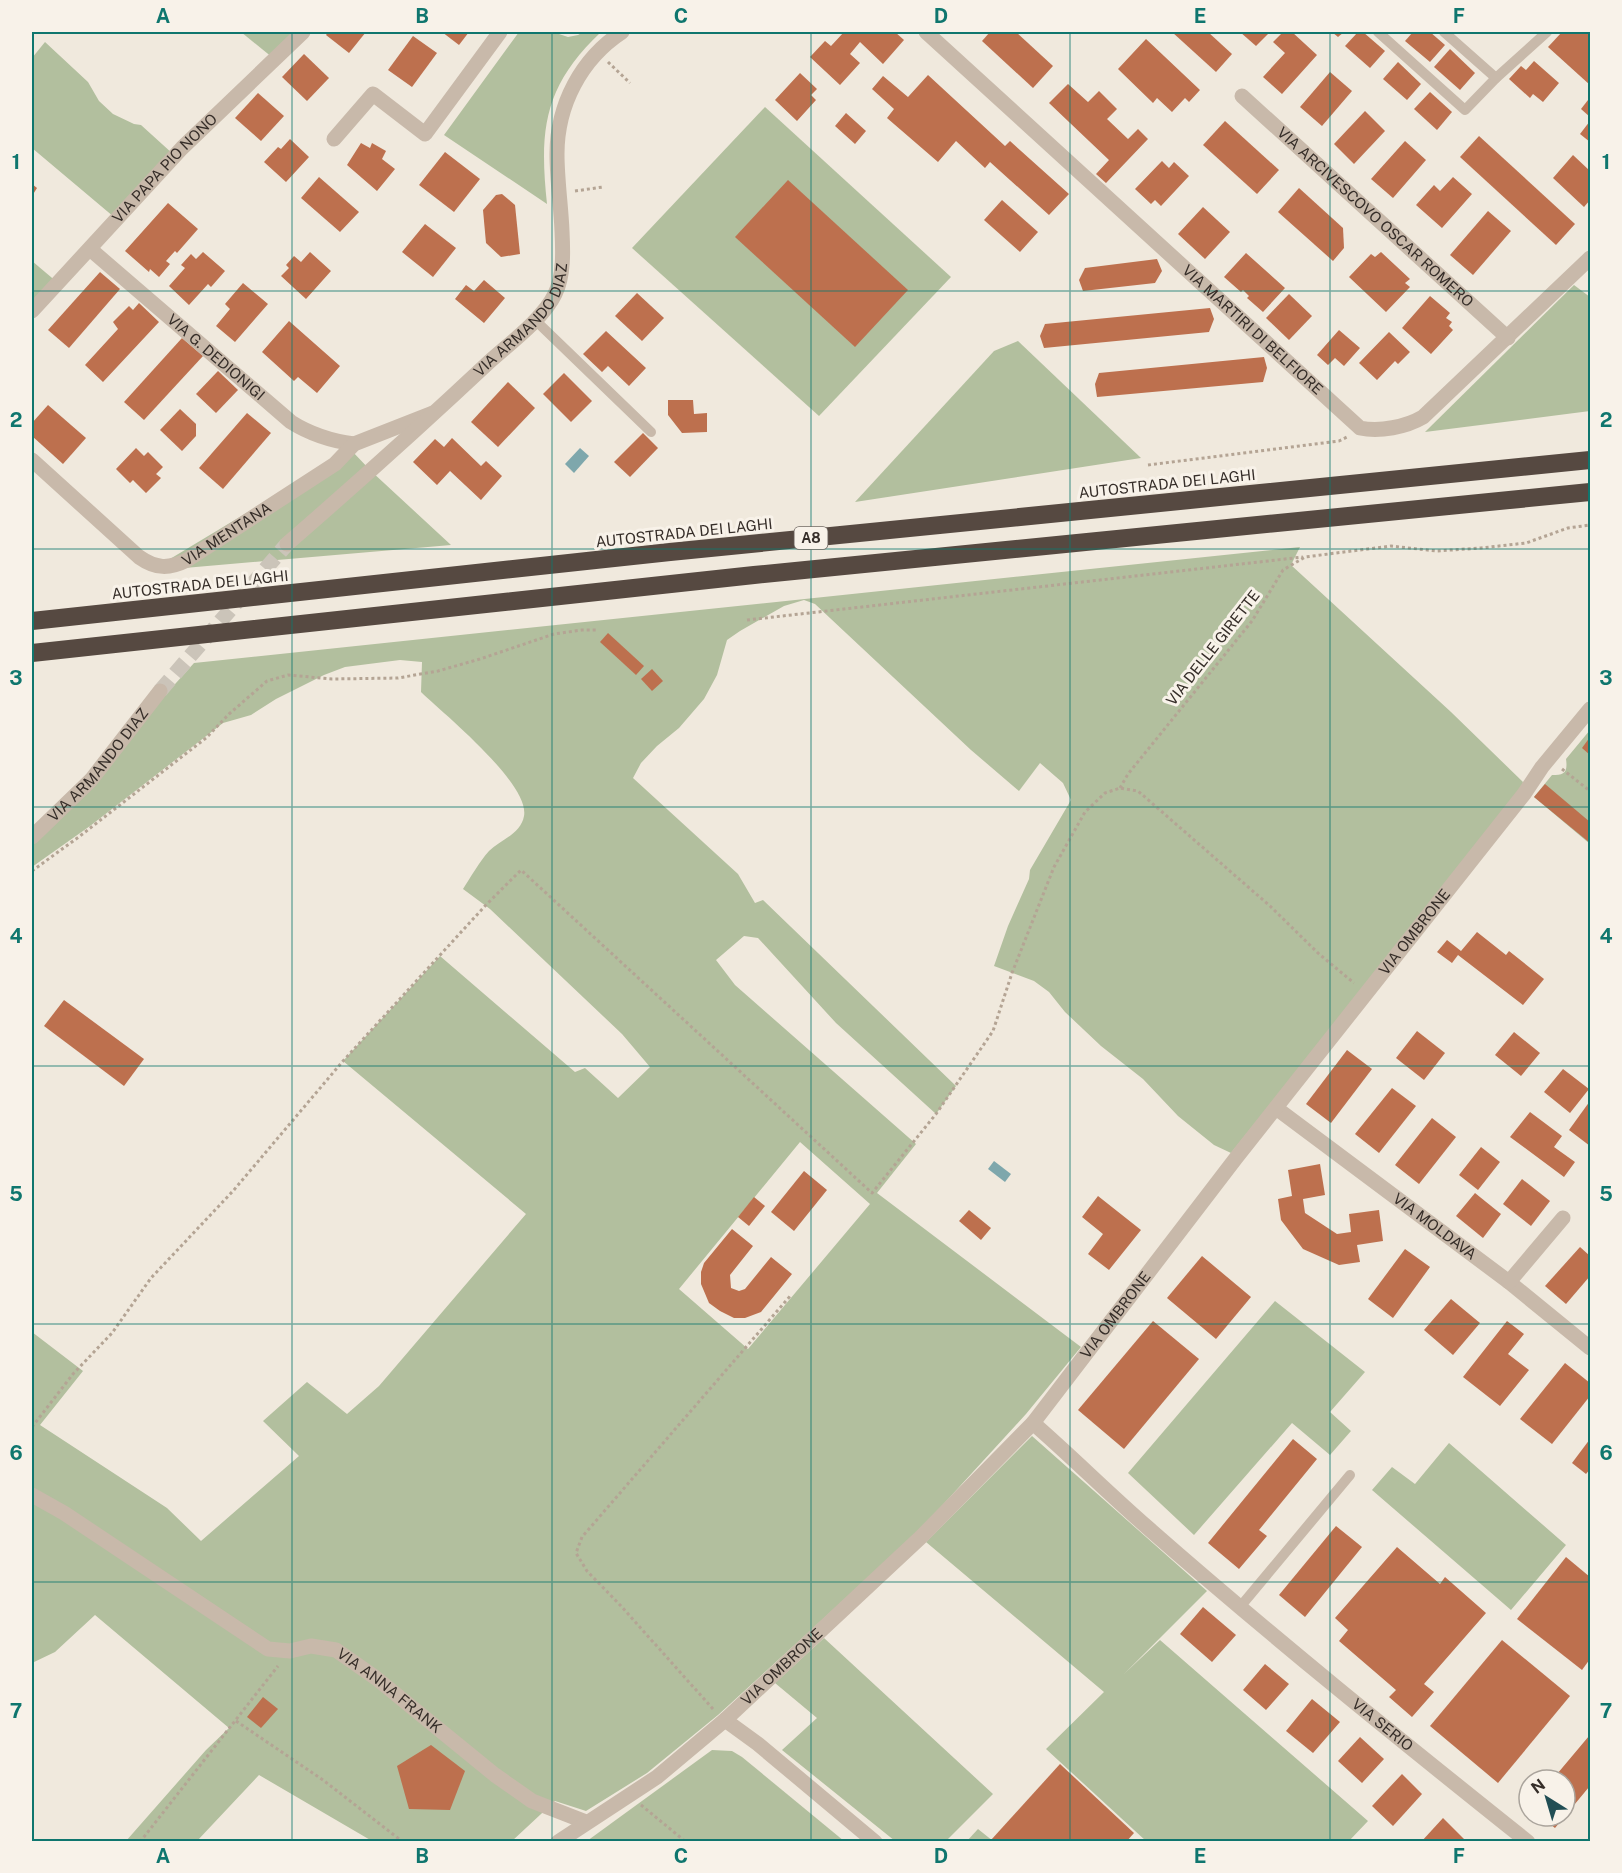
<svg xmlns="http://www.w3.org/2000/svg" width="1622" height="1873" font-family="'Public Sans',sans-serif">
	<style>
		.green { fill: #b2bf9e; fill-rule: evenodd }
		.water { fill: #7ea7ac }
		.building { fill: #bd704e }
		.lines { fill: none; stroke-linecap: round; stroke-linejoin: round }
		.tertiary-tunnel { stroke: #cbc4b9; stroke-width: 15; stroke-dasharray: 15 8; stroke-linecap: butt }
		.path { stroke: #b4a494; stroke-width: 3; stroke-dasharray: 3 3; stroke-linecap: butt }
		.service { stroke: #c8b9aa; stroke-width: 10 }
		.minor { stroke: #c8b9aa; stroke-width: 15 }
		.tertiary { stroke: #c8b9aa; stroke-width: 15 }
		.motorway { stroke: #564941; stroke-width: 18 }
		.grid { fill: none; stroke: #0f766e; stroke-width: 1.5; stroke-opacity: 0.55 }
		.labels { text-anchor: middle; stroke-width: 6; stroke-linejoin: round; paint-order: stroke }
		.shield { fill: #f8f2e9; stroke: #706963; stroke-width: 1.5 }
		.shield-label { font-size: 14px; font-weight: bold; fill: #362e29 }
		.street-label { font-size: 15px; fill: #362e29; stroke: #f8f2e9 }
		.neatline { fill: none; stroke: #0f766e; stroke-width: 2 }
		.grid-label { font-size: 20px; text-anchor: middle; font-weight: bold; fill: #0f766e }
	</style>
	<rect width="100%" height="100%" fill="#f0e9dd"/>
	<g class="green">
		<polygon points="241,32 298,32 273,58"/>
		<path d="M519,32H553L568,37L578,35L583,32H601C544,86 539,129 547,204L444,135Z"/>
		<polygon points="45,42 88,82 99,101 113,114 134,124 141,125 173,154 114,217 32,148 32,58"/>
		<polygon points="765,107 951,277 819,416 632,248"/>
		<polygon points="32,261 58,283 32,311"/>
		<polygon points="1574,285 1590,297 1590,411 1425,432"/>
		<polygon points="1018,341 1141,458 855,502 994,351"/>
		<polygon points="351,450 371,471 451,545 150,571"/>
		<path d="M1300,547L1291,565L1451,712L1523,782L1520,793L1231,1153L1214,1145L1178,1116L1143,1079L1101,1046L1065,1012L1049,992L1034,981L994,966L1008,926L1029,879L1030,870L1071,800L1063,783L1040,763L1019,791L971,750L815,604L804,600L784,606L740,631L727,640L717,675L704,699L679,728L657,746L641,763L633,778L738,874L755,903L763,900L956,1086L936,1114L836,1023L758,938L744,936L716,960L735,985L916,1144L877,1193L1081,1347L1026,1414L918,1532L718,1715L647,1773L586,1811L555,1801L512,1841H372L259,1775L197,1841H126L206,1750L229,1728L95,1615L55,1652L32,1663V1332L83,1371L40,1425L167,1508L201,1541L299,1456L263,1421L307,1382L347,1414L379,1386L526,1214L343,1061L440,956L575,1072L585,1068L618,1098L650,1067L622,1034L490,909L463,889C471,877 479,862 489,851C500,840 521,834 524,816C530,784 444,714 421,692L422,662L400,660L345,667L324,675L276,699L251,715L223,723L90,826L32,867V843L194,663ZM800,1142L870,1204L748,1349L679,1289Z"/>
		<path d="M1590,730V844L1534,797L1552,775C1564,775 1568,773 1566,759Z"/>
		<polygon points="1275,1301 1365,1372 1330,1412 1351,1431 1330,1455 1292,1423 1194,1535 1128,1473"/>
		<polygon points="1032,1436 1207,1591 1124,1674 1160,1640 1368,1821 1349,1841 1146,1841 1046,1749 1104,1692 926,1542"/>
		<polygon points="1449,1443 1566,1545 1511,1610 1372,1490 1392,1467 1415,1484"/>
		<polygon points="824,1638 993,1794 946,1841 895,1841 782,1750 817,1718 775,1683"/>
		<polygon points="712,1750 732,1751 742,1757 844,1841 587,1841"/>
		<polygon points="978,1829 993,1841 966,1842"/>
	</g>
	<g class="water">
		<polygon points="580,448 589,456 574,473 565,464"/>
		<polygon points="994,1161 1011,1174 1005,1182 988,1169"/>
	</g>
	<g class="building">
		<polygon points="328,32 366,32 349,53 326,35"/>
		<polygon points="442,32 469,32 459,45"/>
		<polygon points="844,32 895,32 904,40 883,64 860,42 850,54 860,63 840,85 810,57 825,41 831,46"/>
		<polygon points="990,32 1016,32 1053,66 1033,88 982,41"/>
		<polygon points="1172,32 1208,32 1232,54 1216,72"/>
		<polygon points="1240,32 1270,32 1256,46"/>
		<polygon points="1283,32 1292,32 1317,55 1282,94 1263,77 1285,53 1273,42"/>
		<polygon points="1332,32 1344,32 1338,37"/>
		<polygon points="1358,32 1363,32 1385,51 1370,68 1345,46"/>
		<polygon points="1413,32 1430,32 1445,45 1430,62 1405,41"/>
		<polygon points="1562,32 1590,32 1590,85 1548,47"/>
		<polygon points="413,36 437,53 412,87 388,70"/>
		<polygon points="1146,39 1200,90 1189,102 1185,98 1172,112 1157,98 1153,103 1118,69"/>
		<polygon points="1450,49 1475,73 1460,90 1434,67"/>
		<polygon points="304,54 329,78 307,101 282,77"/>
		<polygon points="1534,61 1559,83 1543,102 1533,94 1530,98 1509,79 1521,66 1526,70"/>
		<polygon points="1398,62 1421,84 1407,100 1383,79"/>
		<polygon points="1330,72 1352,91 1322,126 1300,107"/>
		<polygon points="800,73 817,89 811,95 816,100 797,121 775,100"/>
		<polygon points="928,75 1005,146 1010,141 1069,194 1049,215 990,162 985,168 956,141 938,162 887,118 894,109 872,89 883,76 908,97"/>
		<polygon points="1068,84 1088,102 1099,91 1117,109 1107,119 1128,139 1138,129 1148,139 1106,183 1096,174 1109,160 1049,103"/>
		<polygon points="1430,92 1452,112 1437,130 1414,109"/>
		<polygon points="258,93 284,116 261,141 235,118"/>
		<polygon points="1588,100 1590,102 1590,117 1581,109"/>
		<polygon points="1365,111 1385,131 1354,164 1334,144"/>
		<polygon points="846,113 866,131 855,144 835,126"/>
		<polygon points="1225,121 1279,170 1257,194 1203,145"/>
		<polygon points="1590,121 1590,142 1580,134"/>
		<polygon points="1479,136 1575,224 1556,245 1460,157"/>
		<polygon points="290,139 309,157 286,182 264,162 278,147 281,149"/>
		<polygon points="1405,141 1426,160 1393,198 1371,179"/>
		<polygon points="361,143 370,148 372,143 386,151 382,159 395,169 377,191 347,165"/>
		<polygon points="445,152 480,179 454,212 419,185"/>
		<polygon points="1573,155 1590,171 1590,200 1584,207 1553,178"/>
		<polygon points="1162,161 1169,168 1174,162 1189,176 1161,206 1155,200 1151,204 1135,189"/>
		<polygon points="319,177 359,212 340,232 301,198"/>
		<polygon points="1453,177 1472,194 1442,228 1416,205 1434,185 1440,191"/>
		<polygon points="788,180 908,290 855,347 735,237"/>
		<polygon points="32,184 37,188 32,196"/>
		<polygon points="1299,188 1343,228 1344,248 1333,261 1278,212"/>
		<polygon points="502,194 515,205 520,254 501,257 486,243 483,210 496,195"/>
		<polygon points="1002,200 1038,232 1020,252 984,220"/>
		<polygon points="168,203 198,229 177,253 175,251 166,261 170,264 159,277 150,269 149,272 125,251"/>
		<polygon points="1203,207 1230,232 1205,259 1178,234"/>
		<polygon points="1488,211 1511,231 1473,275 1450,255"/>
		<polygon points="425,224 456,248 433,277 402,252"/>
		<polygon points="203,252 225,271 211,287 208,284 189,305 169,286 185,268 181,265 191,254 196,259"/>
		<polygon points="310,252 331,271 306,299 281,276 289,268 286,265 294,256 301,262"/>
		<polygon points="1381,252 1410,279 1405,283 1410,287 1386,312 1349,277 1371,254 1375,257"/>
		<polygon points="1246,253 1285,288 1263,312 1247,298 1249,296 1243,290 1241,292 1224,277"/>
		<polygon points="1157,259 1162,271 1155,283 1083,291 1079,280 1085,268"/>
		<polygon points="100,272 120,289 69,348 48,330"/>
		<polygon points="484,280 505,298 484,323 455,299 466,285 474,291"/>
		<polygon points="243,283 268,304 235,342 216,326 230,309 225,304"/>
		<polygon points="637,293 664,318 642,341 615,316"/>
		<polygon points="1289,294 1312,316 1289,340 1266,318"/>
		<polygon points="1430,296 1450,313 1446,318 1452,322 1449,326 1453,330 1431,354 1402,328"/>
		<polygon points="139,303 159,322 103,382 85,365 118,329 113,322 129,306 133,310"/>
		<polygon points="1210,308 1214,319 1209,332 1044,348 1040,336 1045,324"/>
		<polygon points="289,321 340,366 317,393 298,377 294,381 262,352"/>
		<polygon points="1339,330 1360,348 1344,366 1335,358 1328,365 1317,355"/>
		<polygon points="606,331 646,368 629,386 608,366 602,372 583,354"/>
		<polygon points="1389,332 1410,352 1398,364 1395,361 1377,380 1359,363"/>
		<polygon points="182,338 203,356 144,420 124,402"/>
		<polygon points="1264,357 1267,368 1263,382 1097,397 1095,384 1099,373"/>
		<polygon points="218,371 238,390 216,413 196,394"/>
		<polygon points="564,373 592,401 571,422 543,394"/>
		<polygon points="508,382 535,408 498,447 471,422"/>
		<polygon points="668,400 693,400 694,414 707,413 707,432 682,433 668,415"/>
		<polygon points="48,405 86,438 63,464 32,436 32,423"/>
		<polygon points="180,409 196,424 196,436 182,451 160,430"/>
		<polygon points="247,413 271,433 223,489 199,468"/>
		<polygon points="643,433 658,448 630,477 614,462"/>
		<polygon points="452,438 481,466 486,461 502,476 481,500 450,471 437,485 413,462 435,439 444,447"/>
		<polygon points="136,448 144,456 148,452 163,467 156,474 161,478 146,493 133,480 130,483 116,469"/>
		<polygon points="608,633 644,666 636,675 600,642"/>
		<polygon points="652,669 663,681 652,691 641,679"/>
		<polygon points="1590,737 1590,755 1582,748"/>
		<polygon points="1545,784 1590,822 1590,843 1534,797"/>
		<polygon points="1477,932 1506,955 1509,951 1544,979 1523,1005 1458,955 1452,963 1437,952 1447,940 1461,951"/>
		<polygon points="64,1000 144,1059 124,1086 44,1026"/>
		<polygon points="1417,1031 1445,1053 1424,1080 1396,1058"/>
		<polygon points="1514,1032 1540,1053 1521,1076 1495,1055"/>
		<polygon points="1347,1050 1372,1069 1331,1123 1306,1104"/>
		<polygon points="1563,1069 1589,1089 1570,1113 1544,1092"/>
		<polygon points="1392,1088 1416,1106 1379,1153 1355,1134"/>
		<polygon points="1590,1101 1590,1146 1569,1130"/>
		<polygon points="1530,1112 1562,1136 1554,1147 1575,1162 1564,1177 1510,1137"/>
		<polygon points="1432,1118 1456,1137 1419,1184 1395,1165"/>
		<polygon points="1481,1147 1500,1162 1478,1190 1459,1175"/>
		<polygon points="1320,1164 1325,1195 1303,1199 1305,1213 1337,1234 1351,1232 1349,1214 1379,1210 1383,1241 1357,1245 1360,1262 1339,1265 1303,1249 1281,1220 1278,1199 1292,1196 1288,1170"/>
		<polygon points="804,1171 827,1190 794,1231 771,1212"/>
		<polygon points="1522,1179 1550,1201 1531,1226 1503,1204"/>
		<polygon points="1475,1193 1501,1214 1483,1238 1456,1216"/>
		<polygon points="1098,1196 1141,1230 1109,1270 1088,1254 1103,1234 1082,1217"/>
		<polygon points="754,1197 765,1206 749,1226 738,1217"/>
		<polygon points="969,1210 991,1228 981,1240 959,1221"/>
		<polygon points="732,1229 753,1246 730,1275 731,1288 739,1291 745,1289 771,1257 792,1274 761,1312 745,1318 734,1318 720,1311 709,1303 701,1284 701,1272 704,1263"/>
		<polygon points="1580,1247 1590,1256 1590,1276 1566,1304 1545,1286"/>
		<polygon points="1405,1249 1430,1267 1393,1318 1368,1299"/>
		<polygon points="1202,1256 1251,1297 1216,1339 1167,1298"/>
		<polygon points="1451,1299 1480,1323 1453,1355 1424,1330"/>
		<polygon points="1153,1321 1199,1359 1124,1449 1078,1410"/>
		<polygon points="1507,1321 1524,1334 1508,1354 1529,1370 1500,1406 1463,1377"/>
		<polygon points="1565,1363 1590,1383 1590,1396 1552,1444 1520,1419"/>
		<polygon points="1293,1439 1317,1459 1259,1530 1267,1536 1239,1569 1208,1543"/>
		<polygon points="1590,1439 1590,1469 1586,1474 1572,1463"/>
		<polygon points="1336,1526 1362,1547 1305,1617 1279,1595"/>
		<polygon points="1397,1547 1440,1584 1445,1577 1486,1613 1424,1684 1434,1692 1412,1717 1389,1697 1396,1690 1339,1641 1348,1630 1335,1618"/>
		<polygon points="1566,1557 1590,1577 1590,1659 1582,1670 1517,1619"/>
		<polygon points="1203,1607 1236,1635 1212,1662 1180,1634"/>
		<polygon points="1502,1640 1570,1696 1498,1783 1430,1726"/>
		<polygon points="1265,1664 1289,1684 1266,1710 1243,1690"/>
		<polygon points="263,1697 278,1709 261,1728 247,1717"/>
		<polygon points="1312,1699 1340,1722 1313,1753 1286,1731"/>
		<polygon points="1589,1736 1590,1737 1590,1789 1589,1787 1555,1828 1540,1816 1565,1816 1565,1780 1552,1780"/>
		<polygon points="1360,1737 1384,1759 1362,1783 1338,1761"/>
		<polygon points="431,1745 465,1771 450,1810 409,1809 397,1766"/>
		<polygon points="1060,1764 1134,1833 1126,1842 993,1842 991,1840"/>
		<polygon points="1402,1774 1422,1794 1393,1826 1372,1806"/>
		<polygon points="1443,1818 1467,1842 1421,1842"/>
	</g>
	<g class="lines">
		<polyline class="tertiary-tunnel" points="160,691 287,544"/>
		<g class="path">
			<polyline points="608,62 630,83"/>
			<polyline points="575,191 603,187"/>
			<polyline points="1148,465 1339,441 1347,437"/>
			<polyline points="747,620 1303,557"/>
			<polyline points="1562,769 1590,791"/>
			<polyline points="1120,788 1128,774 1252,621 1283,570 1305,557 1391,546 1436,551 1481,548 1526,543 1568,528 1590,525"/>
			<polyline points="32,871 80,836 206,738 229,714 267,681 288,675 332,679 398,678 438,671 480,659 554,634 582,630 598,630"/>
			<polyline points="32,1427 73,1374 112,1333 151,1278 233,1191 343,1061 485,906 521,870 872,1193 936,1114 993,1031 1012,973 1054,867 1085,812 1105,793 1120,788 1138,791 1270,906 1319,954 1354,983"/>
			<polyline points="713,1709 621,1606 587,1571 576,1553 582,1537 791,1295"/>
			<polyline points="236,1721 323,1780 403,1842"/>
			<polyline points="641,1805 686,1842"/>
			<polyline points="140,1842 278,1666"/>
		</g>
		<g class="service">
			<polyline points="1378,32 1465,110 1496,78 1547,32"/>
			<polyline points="1444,32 1496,78"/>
			<polyline points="535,320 651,432"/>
			<polyline points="1240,1607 1350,1475"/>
		</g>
		<g class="minor">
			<path id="s1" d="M926,32L1360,428C1380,432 1406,427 1423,417L1590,258"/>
			<path id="s2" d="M1242,96L1508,338"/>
			<polyline points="334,139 373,94 425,134 500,32"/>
			<path id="s3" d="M90,249L291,422C310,434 332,441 354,444"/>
			<path id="s4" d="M32,311L182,148L303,32"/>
			<path id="s5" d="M32,460L139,557C156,569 169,569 187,560L335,464L354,444L433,413"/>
			<path id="s6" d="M1276,1108L1509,1282L1590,1348"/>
			<polyline points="1509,1282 1563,1218"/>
			<path id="s7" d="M1033,1423C1072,1457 1108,1493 1147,1527C1271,1636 1399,1739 1528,1842"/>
			<path id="s8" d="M32,1495L64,1513L268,1649L290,1651L311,1646L336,1650L376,1678L495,1775L532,1801L586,1822"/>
			<polyline points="725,1720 758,1744 875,1842"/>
			<path id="s9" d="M558,1842L657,1777L725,1720L921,1537L1033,1423L1236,1158L1524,794L1542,767L1590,709"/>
		</g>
		<g class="tertiary">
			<path id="s10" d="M287,544C355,485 423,424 489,362C510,343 543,319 555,294C564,276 563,251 562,231C561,206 557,180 557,154C557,105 581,59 622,32"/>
			<path id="s11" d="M32,837L91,780L160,691"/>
		</g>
		<g class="motorway">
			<polyline points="32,621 670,552 1590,460"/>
			<polyline points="32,653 754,575 1590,492"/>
		</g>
	</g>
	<path class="grid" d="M292,32V1842M552,32V1842M811,32V1842M1070,32V1842M1330,32V1842M32,291H1590M32,549H1590M32,807H1590M32,1066H1590M32,1324H1590M32,1582H1590"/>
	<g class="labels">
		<rect class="shield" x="794.5" y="527" width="33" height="22" rx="4.5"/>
		<g class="shield-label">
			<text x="811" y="543">A8</text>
		</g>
		<g class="street-label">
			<text dy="5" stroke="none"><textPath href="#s4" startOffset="195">VIA PAPA PIO NONO</textPath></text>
			<text dy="5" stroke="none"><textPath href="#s2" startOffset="180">VIA ARCIVESCOVO OSCAR ROMERO</textPath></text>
			<text dy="5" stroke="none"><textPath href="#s10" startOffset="327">VIA ARMANDO DIAZ</textPath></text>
			<text dy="5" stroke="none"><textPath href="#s1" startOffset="442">VIA MARTIRI DI BELFIORE</textPath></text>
			<text dy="5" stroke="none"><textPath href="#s3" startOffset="166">VIA G. DEDIONIGI</textPath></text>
			<text transform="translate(1167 484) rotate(-6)" y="5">AUTOSTRADA DEI LAGHI</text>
			<text dy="5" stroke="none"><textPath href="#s5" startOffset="243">VIA MENTANA</textPath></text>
			<text transform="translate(684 533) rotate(-6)" y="5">AUTOSTRADA DEI LAGHI</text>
			<text transform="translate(200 585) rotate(-6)" y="5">AUTOSTRADA DEI LAGHI</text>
			<text transform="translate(1213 648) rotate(-52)" y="5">VIA DELLE GIRETTE</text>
			<text dy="5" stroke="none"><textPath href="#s11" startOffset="98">VIA ARMANDO DIAZ</textPath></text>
			<text dy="5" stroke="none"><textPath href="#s9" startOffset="1257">VIA OMBRONE</textPath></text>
			<text dy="5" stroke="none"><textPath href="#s6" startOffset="198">VIA MOLDAVA</textPath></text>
			<text dy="5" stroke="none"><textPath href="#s9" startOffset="771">VIA OMBRONE</textPath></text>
			<text dy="5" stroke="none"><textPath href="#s9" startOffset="285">VIA OMBRONE</textPath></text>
			<text dy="5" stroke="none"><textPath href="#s8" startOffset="418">VIA ANNA FRANK</textPath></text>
			<text dy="5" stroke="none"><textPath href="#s7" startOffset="462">VIA SERIO</textPath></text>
		</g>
	</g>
	<rect width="1622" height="1873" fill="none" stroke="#f8f2e9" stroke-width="66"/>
	<g transform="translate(1547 1798) rotate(323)"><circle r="28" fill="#f8f2e9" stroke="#aaa49c" stroke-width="1.5"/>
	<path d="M0-4.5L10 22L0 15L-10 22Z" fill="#214e54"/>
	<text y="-9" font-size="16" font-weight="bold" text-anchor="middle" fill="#362e29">N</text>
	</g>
	<rect x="33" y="33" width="1556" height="1807" class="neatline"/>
	<g class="grid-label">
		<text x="163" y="23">A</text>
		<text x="422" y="23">B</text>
		<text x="681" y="23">C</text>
		<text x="941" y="23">D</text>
		<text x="1200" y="23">E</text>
		<text x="1459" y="23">F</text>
		<text x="16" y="169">1</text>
		<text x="1606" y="169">1</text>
		<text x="16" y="427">2</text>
		<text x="1606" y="427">2</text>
		<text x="16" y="685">3</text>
		<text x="1606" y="685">3</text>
		<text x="16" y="943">4</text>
		<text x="1606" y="943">4</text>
		<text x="16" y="1201">5</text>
		<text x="1606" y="1201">5</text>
		<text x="16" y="1460">6</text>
		<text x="1606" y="1460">6</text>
		<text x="16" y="1718">7</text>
		<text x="1606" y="1718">7</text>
		<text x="163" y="1863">A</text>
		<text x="422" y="1863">B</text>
		<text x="681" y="1863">C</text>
		<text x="941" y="1863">D</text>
		<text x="1200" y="1863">E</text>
		<text x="1459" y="1863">F</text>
	</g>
</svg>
